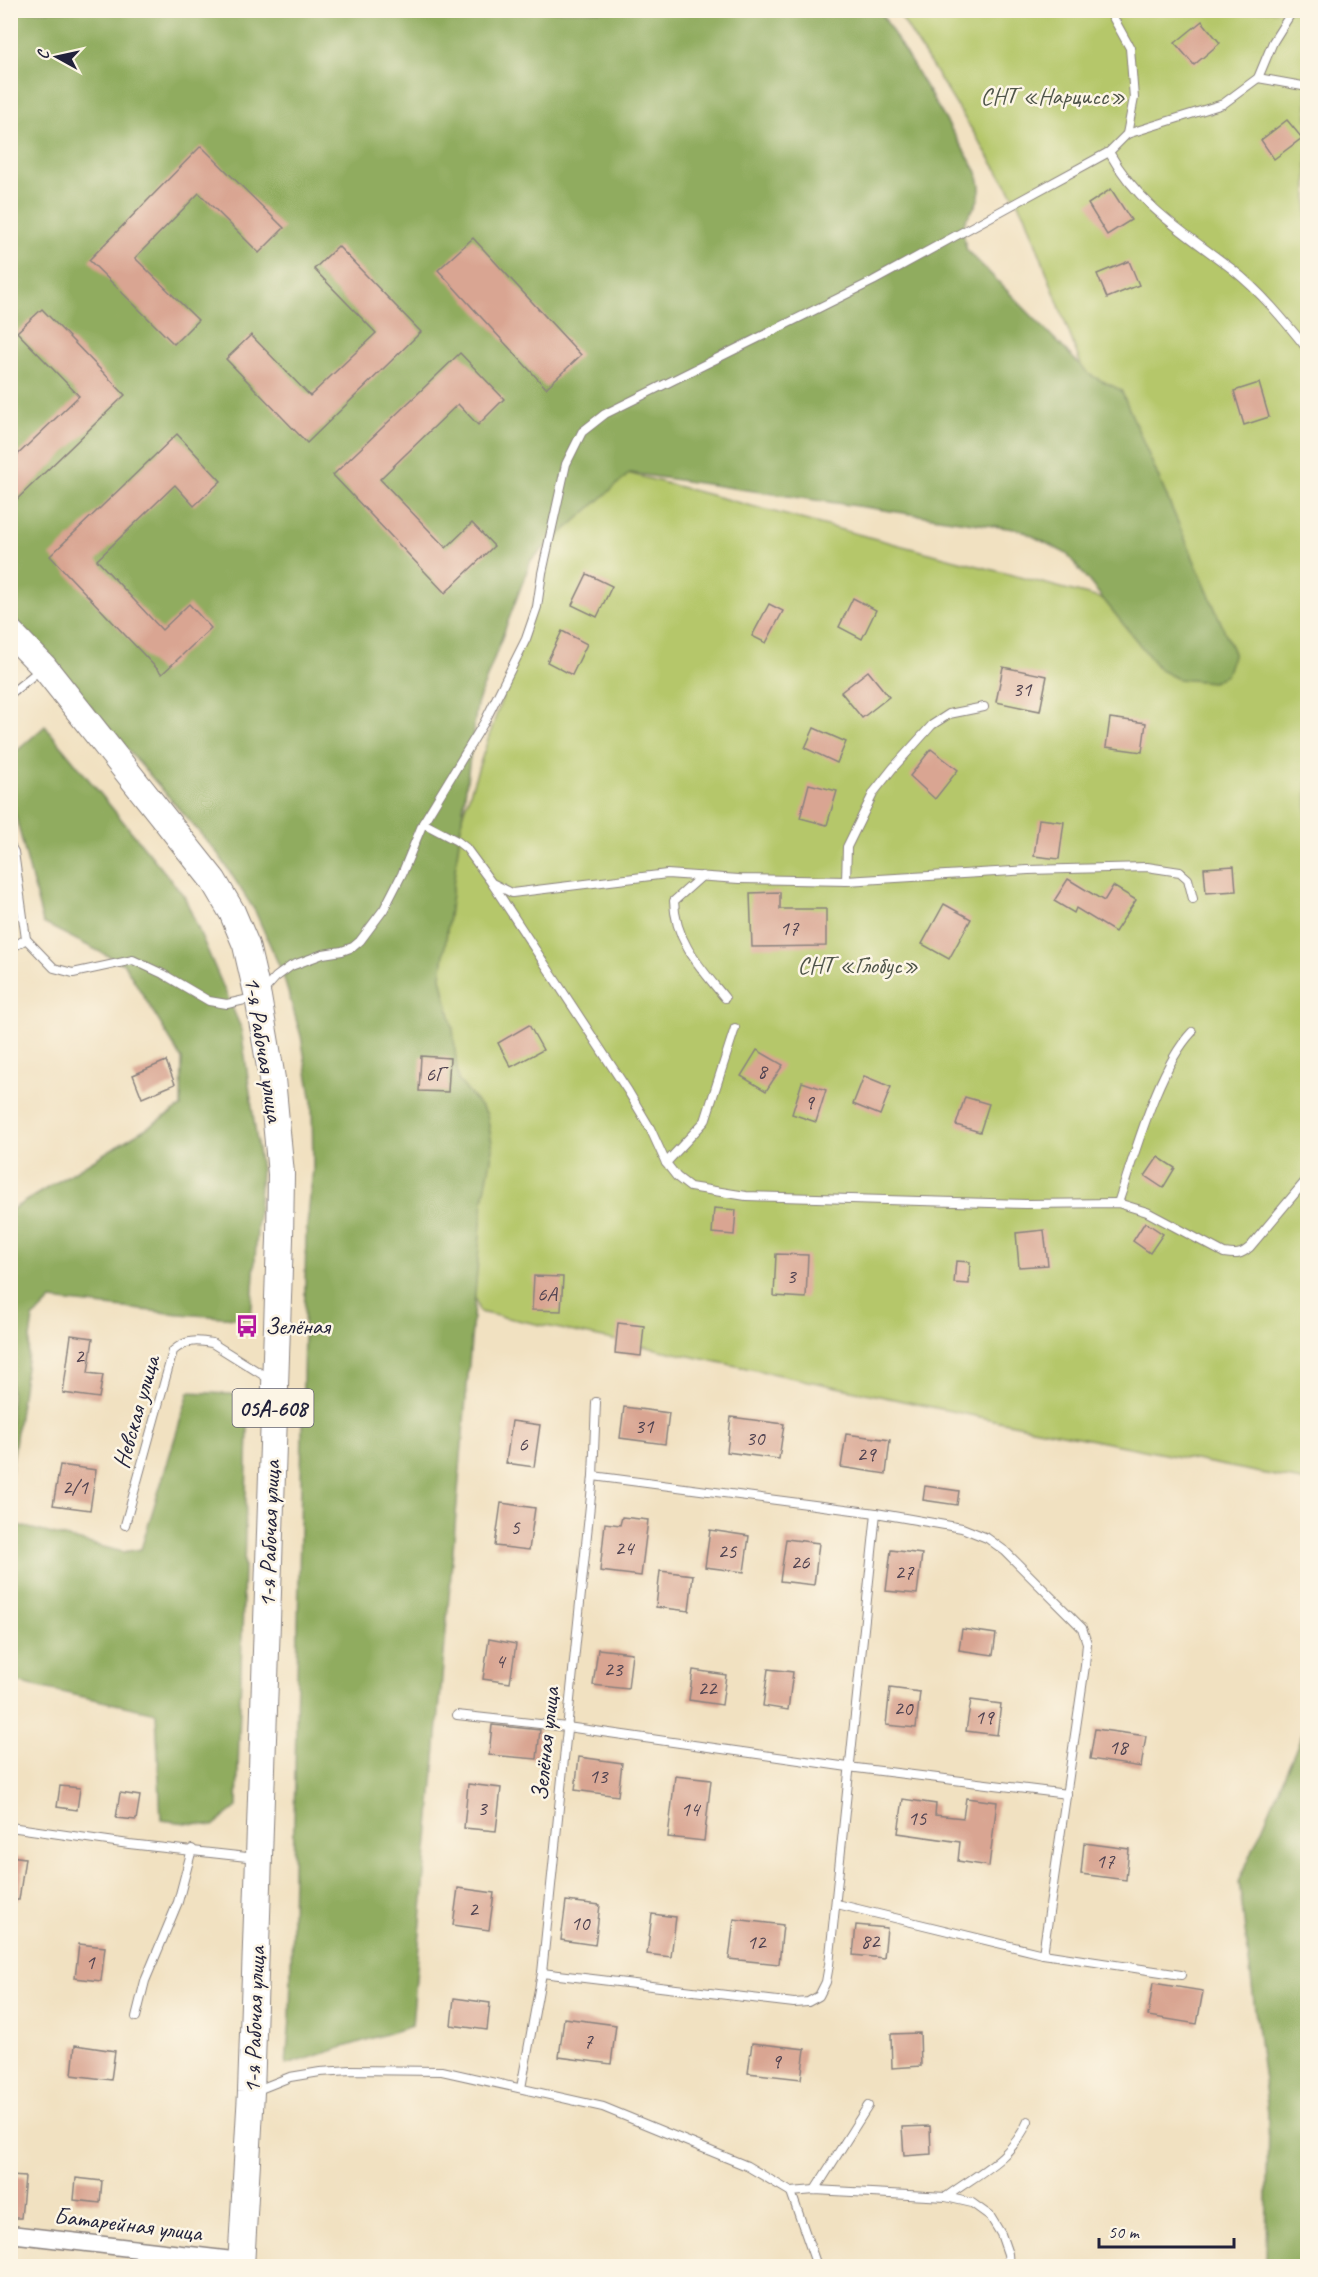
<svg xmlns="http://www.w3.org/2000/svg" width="1318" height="2277" font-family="Caveat,sans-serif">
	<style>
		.green { fill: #b5c76a; stroke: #6c7452; stroke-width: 1.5 }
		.forest { fill: #90ac5e; stroke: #59674c; stroke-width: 1.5 }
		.building { fill: #d9a592 }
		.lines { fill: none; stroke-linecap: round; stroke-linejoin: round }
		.lane-casing { stroke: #8a827e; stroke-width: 10 }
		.street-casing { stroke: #8a827e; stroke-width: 19 }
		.primary-casing { stroke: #8a827e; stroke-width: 28 }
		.lane { stroke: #fff; stroke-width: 8 }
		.street { stroke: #fff; stroke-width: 16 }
		.primary { stroke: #fff; stroke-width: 26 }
		.labels { text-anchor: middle; stroke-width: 5; stroke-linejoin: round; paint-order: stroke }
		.number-label { font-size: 21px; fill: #504351 }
		.shield { fill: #fcf5e5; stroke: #63616e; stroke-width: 1.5 }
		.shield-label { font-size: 22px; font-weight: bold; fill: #22223b }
		.park-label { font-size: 24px; fill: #4e5449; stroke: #fcf5e5 }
		.street-label { font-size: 24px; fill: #22223b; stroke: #fcf5e5 }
		.poi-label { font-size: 24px; fill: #22223b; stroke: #fcf5e5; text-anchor: start }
	</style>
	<rect width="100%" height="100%" fill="#fcf5e5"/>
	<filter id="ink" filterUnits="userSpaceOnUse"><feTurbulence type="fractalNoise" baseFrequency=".0167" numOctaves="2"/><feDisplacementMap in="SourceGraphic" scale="12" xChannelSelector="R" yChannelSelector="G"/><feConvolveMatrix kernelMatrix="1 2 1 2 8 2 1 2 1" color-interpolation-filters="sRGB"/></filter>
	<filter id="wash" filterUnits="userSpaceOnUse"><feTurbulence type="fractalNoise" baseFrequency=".008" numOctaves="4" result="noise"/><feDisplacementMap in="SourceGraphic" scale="24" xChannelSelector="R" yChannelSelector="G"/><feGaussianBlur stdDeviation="1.35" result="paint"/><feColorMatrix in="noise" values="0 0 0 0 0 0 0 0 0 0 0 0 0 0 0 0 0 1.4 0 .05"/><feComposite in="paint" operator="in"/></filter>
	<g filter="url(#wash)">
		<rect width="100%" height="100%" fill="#f1e1c1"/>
		<polygon class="green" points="897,11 1307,11 1307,1482 1032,1428 479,1312 395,1015 582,461 1175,618 1025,214"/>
		<g class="forest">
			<path d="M10,11H880L977,172C978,178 981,185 980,191C976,219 955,212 967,250L1090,375L1121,390L1234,653L1226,675L1213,682L1178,679L1160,670L1067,554L1021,530L630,473L531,560L477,704L441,977L453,1029L458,1080L487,1114L493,1149L483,1201L412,2026L286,2065L290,2019L306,1235L313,1169L312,1102L301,1036L282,972L255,911L219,855L11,615Z"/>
			<polygon points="45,726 184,896 241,1028 261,1171 251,1319 179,1314 51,1300 33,1318 11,1473 11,1210 181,1107 182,1059 124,964 43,923 11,798 10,757"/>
			<polygon points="189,1392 249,1395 237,1807 213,1826 161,1820 156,1713 11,1681 11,1514 13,1524 123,1552 141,1549"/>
			<polygon points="1307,1723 1307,2266 1266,2266 1268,2113 1239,1882"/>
		</g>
		<g id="blocks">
			<g class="building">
				<polygon points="1202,21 1220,43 1194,65 1175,43"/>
				<polygon points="1287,120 1302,138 1274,159 1261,140"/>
				<polygon points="201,146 284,228 259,253 199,193 135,258 198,320 174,344 89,260"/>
				<polygon points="1111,189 1131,220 1107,235 1088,204"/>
				<polygon points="473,238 581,355 546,388 438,270"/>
				<polygon points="338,246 421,332 307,443 226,359 251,335 310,396 376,333 314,269"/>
				<polygon points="1129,261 1139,285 1107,298 1097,274"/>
				<polygon points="42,309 125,395 10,506 10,462 79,396 17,332"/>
				<polygon points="460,353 504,399 478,425 458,404 380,479 446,548 472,523 494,546 445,593 333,475"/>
				<polygon points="1259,383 1269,417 1244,425 1234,391"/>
				<polygon points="177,434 221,481 194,506 175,485 97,560 162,630 189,604 211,628 162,674 50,556"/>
				<polygon points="587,574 612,586 597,617 572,605"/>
				<polygon points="853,598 876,610 862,639 839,627"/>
				<polygon points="769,604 783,611 766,643 752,636"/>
				<polygon points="562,631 587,644 572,675 547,662"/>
				<polygon points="1003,667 1047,676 1040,711 996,702"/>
				<polygon points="868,671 889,697 862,718 841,692"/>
				<polygon points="1110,718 1146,723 1142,752 1106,747"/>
				<polygon points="814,728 846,742 837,763 805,748"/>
				<polygon points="931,749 958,770 935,799 910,776"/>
				<polygon points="809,784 837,791 827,825 800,818"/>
				<polygon points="1039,819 1064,822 1059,859 1034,856"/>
				<polygon points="1234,866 1236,891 1206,893 1204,868"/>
				<polygon points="1068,879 1104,901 1113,886 1136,900 1115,932 1076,908 1074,913 1054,901"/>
				<polygon points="780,892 780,909 826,909 826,946 752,947 750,893"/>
				<polygon points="944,904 971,919 949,959 922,944"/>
				<polygon points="529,1025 543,1050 511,1067 498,1043"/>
				<polygon points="757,1050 783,1065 766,1091 741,1076"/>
				<polygon points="421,1056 450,1058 448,1092 419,1091"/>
				<polygon points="166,1061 175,1084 142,1098 133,1075"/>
				<polygon points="864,1076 891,1087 880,1115 853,1104"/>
				<polygon points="802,1082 826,1090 816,1122 792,1114"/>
				<polygon points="965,1097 989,1104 980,1132 956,1125"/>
				<polygon points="1158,1157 1175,1168 1163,1188 1145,1176"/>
				<polygon points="714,1208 736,1210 734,1235 712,1233"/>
				<polygon points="1145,1222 1163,1234 1150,1253 1133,1241"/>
				<polygon points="1044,1230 1048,1265 1019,1267 1016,1233"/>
				<polygon points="776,1254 808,1255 806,1298 774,1296"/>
				<polygon points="956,1261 970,1262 969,1284 954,1283"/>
				<polygon points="534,1276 563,1277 561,1311 532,1310"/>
				<polygon points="618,1323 644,1326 641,1356 615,1353"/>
				<polygon points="71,1335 93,1338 88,1373 103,1375 99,1398 63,1393"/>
				<polygon points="624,1407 669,1413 665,1444 620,1438"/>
				<polygon points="731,1417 784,1424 779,1459 727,1452"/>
				<polygon points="512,1421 540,1425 534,1467 506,1463"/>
				<polygon points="846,1434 890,1440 886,1474 841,1467"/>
				<polygon points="60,1465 96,1470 90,1510 53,1505"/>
				<polygon points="925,1486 959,1491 957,1505 923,1500"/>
				<polygon points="501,1503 535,1508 529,1550 495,1546"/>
				<polygon points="622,1517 648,1520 641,1576 600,1571 605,1523 620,1525"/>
				<polygon points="710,1530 749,1536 744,1572 705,1567"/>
				<polygon points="786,1539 819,1543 814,1585 780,1581"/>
				<polygon points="891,1550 922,1554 917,1594 886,1591"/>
				<polygon points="660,1571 693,1575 689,1611 656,1607"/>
				<polygon points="962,1629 996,1634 993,1655 959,1650"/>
				<polygon points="489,1639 516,1644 510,1683 483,1679"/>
				<polygon points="598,1649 632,1653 628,1689 593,1685"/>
				<polygon points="768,1669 793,1672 788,1710 763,1706"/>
				<polygon points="693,1670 726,1675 722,1705 689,1700"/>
				<polygon points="890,1688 920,1692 916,1728 886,1725"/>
				<polygon points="971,1700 1001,1704 997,1735 966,1731"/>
				<polygon points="492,1725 540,1730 537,1759 489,1755"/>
				<polygon points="1095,1729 1146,1736 1141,1767 1090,1759"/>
				<polygon points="579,1757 622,1763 618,1796 575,1790"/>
				<polygon points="675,1776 711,1780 704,1841 668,1837"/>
				<polygon points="468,1784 501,1788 496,1831 464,1828"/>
				<polygon points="60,1786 80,1788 77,1810 57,1807"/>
				<polygon points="120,1793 140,1796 136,1820 116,1818"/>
				<polygon points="966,1798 997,1802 989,1866 958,1861 960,1842 898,1833 903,1799 936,1804 935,1815 963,1818"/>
				<polygon points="1084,1843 1129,1849 1126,1880 1081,1874"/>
				<polygon points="10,1856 25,1858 19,1900 10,1900"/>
				<polygon points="458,1888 494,1893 489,1930 453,1925"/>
				<polygon points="566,1901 600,1905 595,1945 561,1940"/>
				<polygon points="652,1914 676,1917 671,1957 647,1954"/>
				<polygon points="734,1919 783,1925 779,1964 729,1959"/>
				<polygon points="856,1925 887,1928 884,1958 853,1955"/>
				<polygon points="79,1944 105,1947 101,1981 75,1978"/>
				<polygon points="1153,1983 1203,1991 1197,2024 1148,2016"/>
				<polygon points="454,1998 490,2003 487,2030 451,2025"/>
				<polygon points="564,2018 616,2025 611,2064 559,2057"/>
				<polygon points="920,2033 921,2066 892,2068 891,2034"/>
				<polygon points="752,2043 805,2049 801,2079 748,2073"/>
				<polygon points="75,2045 115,2051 111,2080 72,2075"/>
				<polygon points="930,2126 931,2154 904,2156 902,2127"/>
				<polygon points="10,2176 25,2177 21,2218 10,2218"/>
				<polygon points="76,2178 102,2181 100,2203 74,2200"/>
			</g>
		</g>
	</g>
	<g filter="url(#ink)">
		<use href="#blocks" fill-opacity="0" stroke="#8a827e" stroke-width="1.5"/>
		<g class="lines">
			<g class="lane-casing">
				<g id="lane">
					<polyline points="1109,10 1130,48 1134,98 1127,134"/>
					<polyline points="1258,78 1308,87"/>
					<path d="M1109,152C1139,206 1184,232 1232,269C1261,292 1285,321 1308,350"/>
					<polyline points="10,694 41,669"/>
					<path d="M423,823L457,841L466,848L491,882L628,1091L650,1128L666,1163L677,1177L690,1187L746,1196L1025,1204L1118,1203L1147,1212L1224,1253C1236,1255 1241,1255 1250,1247L1308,1178"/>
					<polyline points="10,845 14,852 26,939"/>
					<path d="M702,876L674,901C675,942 701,968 725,998"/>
					<polyline points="846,881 847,847 874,792 893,768 932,725 949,714 984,707"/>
					<polyline points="494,884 512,893 667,874 739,879 846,881 1028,870 1147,867 1180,872 1188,879 1193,899"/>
					<polyline points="10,949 26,939 54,968 73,973 133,960 163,974 209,1001 227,1004 258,997 276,977 291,966 323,954 342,951 353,947 360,941 384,909 402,874 423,823 485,721 526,639 537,607 542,573 566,464 582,432 605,414 873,281 1109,152 1127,134 1223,104 1258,78 1273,42 1293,10"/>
					<polyline points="666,1163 705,1121 735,1028"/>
					<path d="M1118,1203C1135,1155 1157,1069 1192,1032"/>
					<polyline points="593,1476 876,1513 962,1528 987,1538 1005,1551 1082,1628 1087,1643 1085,1666 1043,1954"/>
					<path d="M125,1525L173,1351C185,1340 196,1340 212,1343L271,1380"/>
					<polyline points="457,1715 567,1727 848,1767 1067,1794"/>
					<polyline points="10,1827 129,1844 256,1858"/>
					<polyline points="837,1904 1043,1954 1181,1975"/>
					<polyline points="542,1973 794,2003 808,2002 819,1996 826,1982 829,1965 876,1513"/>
					<polyline points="136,2017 145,1981 178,1902 192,1849"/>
					<polyline points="521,2088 542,1973 593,1476 596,1402"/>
					<polyline points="255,2091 290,2077 320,2072 351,2070 442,2071 603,2107 747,2166 791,2192 815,2190 946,2197 972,2203 990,2216 1001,2234 1008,2254 1009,2266"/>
					<polyline points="815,2190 868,2106"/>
					<polyline points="791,2192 817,2266"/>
					<path d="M946,2197C979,2172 1010,2161 1028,2121"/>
				</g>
			</g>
			<g class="street-casing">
				<polyline id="street" points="10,2234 241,2261"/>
			</g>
			<g class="primary-casing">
				<polyline id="primary" points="10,632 44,667 213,880 232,912 246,945 258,997 272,1079 281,1174 280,1239 251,2092 241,2266"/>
			</g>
			<use href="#lane" class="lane"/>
			<use href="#street" class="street"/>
			<use href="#primary" class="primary"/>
		</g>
	</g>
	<defs>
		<g id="bus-bare" transform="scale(1.8)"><path d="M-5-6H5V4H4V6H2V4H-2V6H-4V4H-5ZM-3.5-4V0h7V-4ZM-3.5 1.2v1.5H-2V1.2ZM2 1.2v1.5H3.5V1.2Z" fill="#b5179e" stroke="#fcf5e5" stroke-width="2.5" paint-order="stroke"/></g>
	</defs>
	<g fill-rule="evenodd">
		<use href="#bus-bare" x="247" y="1326"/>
	</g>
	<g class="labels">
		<g class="number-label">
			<text x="1022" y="696">31</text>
			<text x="789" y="935">17</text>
			<text x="762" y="1078">8</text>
			<text x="435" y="1081">6Г</text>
			<text x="809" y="1109">9</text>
			<text x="791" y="1283">3</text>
			<text x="547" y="1301">6А</text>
			<text x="79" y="1363">2</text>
			<text x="644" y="1433">31</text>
			<text x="755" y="1445">30</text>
			<text x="523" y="1451">6</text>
			<text x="866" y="1461">29</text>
			<text x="75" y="1494">2/1</text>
			<text x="515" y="1534">5</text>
			<text x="624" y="1555">24</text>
			<text x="727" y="1558">25</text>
			<text x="800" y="1569">26</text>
			<text x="904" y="1579">27</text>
			<text x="500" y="1668">4</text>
			<text x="613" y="1676">23</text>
			<text x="707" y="1695">22</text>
			<text x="903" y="1715">20</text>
			<text x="984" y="1724">19</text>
			<text x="1118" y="1754">18</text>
			<text x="598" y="1783">13</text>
			<text x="482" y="1815">3</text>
			<text x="690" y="1816">14</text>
			<text x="917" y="1825">15</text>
			<text x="1105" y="1868">17</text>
			<text x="473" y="1916">2</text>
			<text x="580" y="1930">10</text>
			<text x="870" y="1948">82</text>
			<text x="756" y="1949">12</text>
			<text x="90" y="1969">1</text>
			<text x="588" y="2048">7</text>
			<text x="776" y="2068">9</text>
		</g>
		<rect class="shield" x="232.5" y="1389" width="81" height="38" rx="4.5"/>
		<g class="shield-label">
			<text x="273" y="1416">05А-608</text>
		</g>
		<g class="park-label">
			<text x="1053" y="104">СНТ «Нарцисс»</text>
			<text x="858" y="973">СНТ «Глобус»</text>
		</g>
		<g class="street-label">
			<text transform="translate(264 1049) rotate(81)" y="8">1-я Рабочая улица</text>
			<text transform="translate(136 1412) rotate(-74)" y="8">Невская улица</text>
			<text transform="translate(269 1534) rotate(-88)" y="8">1-я Рабочая улица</text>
			<text transform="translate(545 1744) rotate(-84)" y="8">Зелёная улица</text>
			<text transform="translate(254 2020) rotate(-88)" y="8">1-я Рабочая улица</text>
			<text transform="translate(128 2224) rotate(7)" y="8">Батарейная улица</text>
		</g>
		<g class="poi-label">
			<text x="265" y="1334">Зелёная</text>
		</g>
	</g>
	<rect width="1318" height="2277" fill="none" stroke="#fcf5e5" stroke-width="36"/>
	<g transform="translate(57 57) rotate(278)" stroke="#fcf5e5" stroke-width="4.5" paint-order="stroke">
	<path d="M0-4.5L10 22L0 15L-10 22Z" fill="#22223b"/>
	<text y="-9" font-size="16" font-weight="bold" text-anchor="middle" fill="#22223b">С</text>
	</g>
	<path d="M1099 2238v9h135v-9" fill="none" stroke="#22223b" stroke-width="3"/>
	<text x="1108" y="2238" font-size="18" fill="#22223b" stroke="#fcf5e5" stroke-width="4.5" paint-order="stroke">50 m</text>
</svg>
